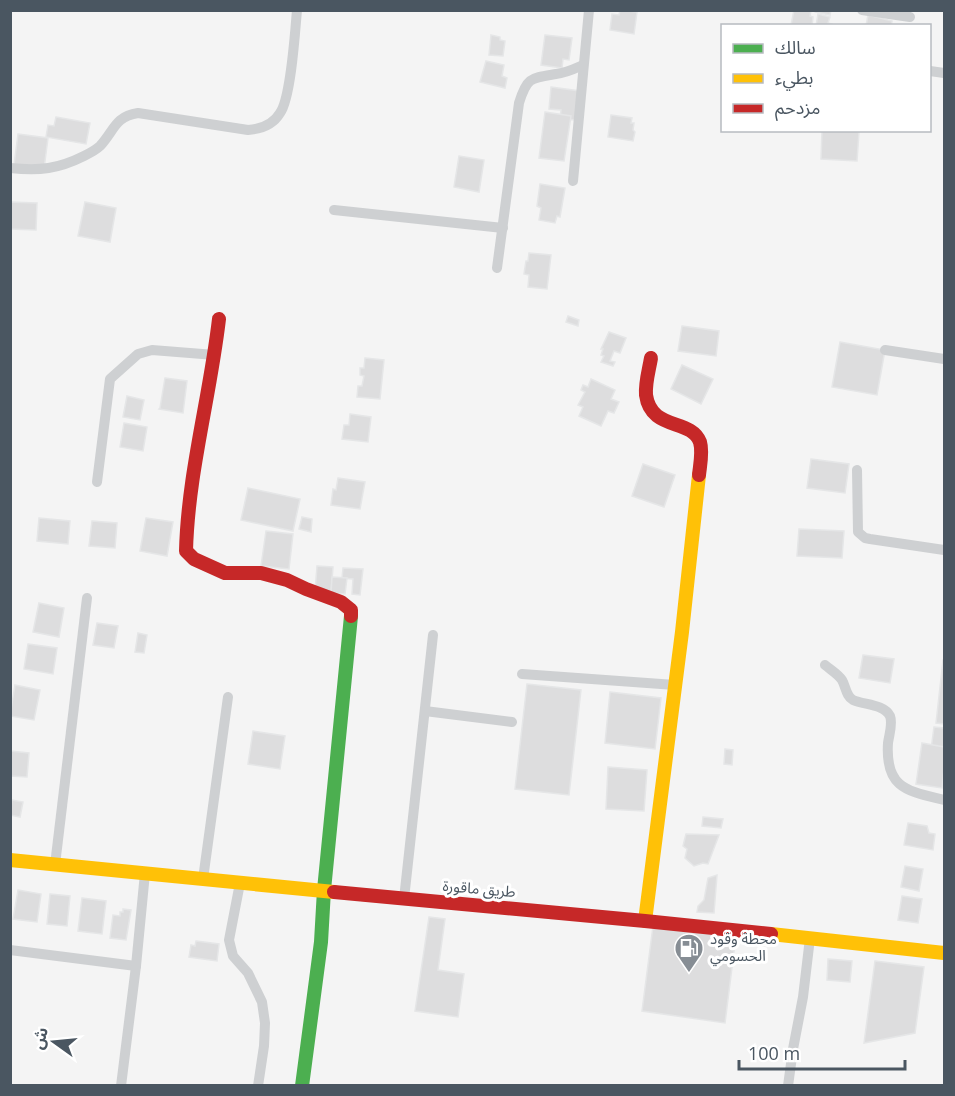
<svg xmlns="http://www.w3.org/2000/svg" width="955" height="1096" font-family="'Open Sans','Noto Sans Arabic',sans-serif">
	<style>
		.building { fill: #ddddde; stroke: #e5e6e7; stroke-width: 1.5 }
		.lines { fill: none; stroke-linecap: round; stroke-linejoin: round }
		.street { stroke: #ced0d2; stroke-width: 10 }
		.fast { stroke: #4caf50; stroke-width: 14 }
		.slow { stroke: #ffc107; stroke-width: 14 }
		.jam { stroke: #c62828; stroke-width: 14 }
		.labels { text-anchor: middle; stroke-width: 6; stroke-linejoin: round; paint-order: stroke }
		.street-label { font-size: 15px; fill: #4a5661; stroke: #fff }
		.poi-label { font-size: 15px; fill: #4a5661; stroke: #fff; text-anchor: start }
	</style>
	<rect width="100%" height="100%" fill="#f4f4f4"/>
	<g class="building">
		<polygon points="620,10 637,12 634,34 610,30 612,14 619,15"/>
		<polygon points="794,10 811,10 810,16 813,17 812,26 791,25"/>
		<polygon points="815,10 831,10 830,15 815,12"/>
		<polygon points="818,14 830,17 828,23 832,24 832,26 816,26"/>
		<polygon points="868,15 892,21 891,26 866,26"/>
		<polygon points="491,35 500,37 500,40 505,41 503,56 489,55"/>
		<polygon points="545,35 572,38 569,60 563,59 562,68 541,65"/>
		<polygon points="486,61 504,65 502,76 507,78 505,88 480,82"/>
		<polygon points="551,87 580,91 576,120 560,119 561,110 549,109"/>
		<polygon points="545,112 571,116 564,161 539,158"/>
		<polygon points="611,115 632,118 631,123 634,123 633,130 635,132 633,141 608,137"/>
		<polygon points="56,117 90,123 86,144 46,137 48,125 54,126"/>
		<polygon points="822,130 853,130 859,132 857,161 821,159"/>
		<polygon points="18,134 48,138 44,169 14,165"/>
		<polygon points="459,156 484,160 479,192 454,187"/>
		<polygon points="540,184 565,188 560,217 557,216 555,223 539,220 541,208 537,206"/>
		<polygon points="10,202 37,203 36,230 10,229"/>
		<polygon points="85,202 116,208 110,242 78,236"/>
		<polygon points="529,253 551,255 547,289 528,287 529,275 524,274 526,261 528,261"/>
		<polygon points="568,316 579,320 578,326 566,322"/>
		<polygon points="682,326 719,331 716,356 678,351"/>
		<polygon points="609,332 626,338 620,353 614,351 610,361 615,362 613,366 601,362 604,356 601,355 603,349 601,349"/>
		<polygon points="840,342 885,350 877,395 832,387"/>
		<polygon points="365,358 384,360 380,399 357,397 358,386 362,386 364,376 360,375 360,368 364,368"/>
		<polygon points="682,365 713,379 701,404 671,389"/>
		<polygon points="165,378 187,381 183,413 159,409 160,408"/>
		<polygon points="591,379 615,390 611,399 619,402 614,413 608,411 601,426 579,416 583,407 578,405 585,392 581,390 583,385 588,387"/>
		<polygon points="127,396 144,400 140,420 123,417"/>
		<polygon points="350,414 371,417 368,442 342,439 344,425 349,425"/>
		<polygon points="124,423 147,427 143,451 120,447"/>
		<polygon points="811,459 849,464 845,493 807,488"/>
		<polygon points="643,464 675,475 664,507 632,496"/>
		<polygon points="338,478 365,482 360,509 331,505 333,489 336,490"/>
		<polygon points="248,488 300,499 293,531 241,520"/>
		<polygon points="302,517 312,519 311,532 299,529"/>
		<polygon points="39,518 70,521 68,544 37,541"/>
		<polygon points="146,518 173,522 167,556 140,551"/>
		<polygon points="92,521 117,523 115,548 89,546"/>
		<polygon points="799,529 844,531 842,558 797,556"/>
		<polygon points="266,531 293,534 289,569 261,566"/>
		<polygon points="317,566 333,567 331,593 315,592"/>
		<polygon points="343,568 363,569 360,595 352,594 353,579 342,578"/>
		<polygon points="332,577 347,578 345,594 331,593"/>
		<polygon points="39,603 64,608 59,637 33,632"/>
		<polygon points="97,623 118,626 114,648 93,645"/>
		<polygon points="138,633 147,635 144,653 135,652"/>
		<polygon points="28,644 57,648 53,674 24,669"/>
		<polygon points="863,655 894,659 890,683 859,678"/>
		<polygon points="943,660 944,660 944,724 936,723"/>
		<polygon points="527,684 581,690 569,795 515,789"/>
		<polygon points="15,685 40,690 34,720 10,716"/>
		<polygon points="610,692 661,698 655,749 605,743"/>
		<polygon points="934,727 944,728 944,759 930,757"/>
		<polygon points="253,731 285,736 280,769 248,764"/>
		<polygon points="922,743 944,747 944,769 942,788 916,784"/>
		<polygon points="725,749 733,750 732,765 724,764"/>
		<polygon points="10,751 29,753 27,777 10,776"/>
		<polygon points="608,767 647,770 644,811 606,809"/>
		<polygon points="12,800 23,802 20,817 10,815"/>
		<polygon points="703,817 723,819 721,828 702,826"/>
		<polygon points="908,823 927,826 929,833 935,834 933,850 904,845"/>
		<polygon points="686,834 719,835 708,864 703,863 694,866 685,858 687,849 683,846"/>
		<polygon points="905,866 923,869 919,891 901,887"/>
		<polygon points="717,875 714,913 697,912 698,906 704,900 708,878"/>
		<polygon points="18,890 41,894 37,922 13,919"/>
		<polygon points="50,894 70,896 67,926 47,924"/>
		<polygon points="902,896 922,899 918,923 898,920"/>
		<polygon points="82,898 106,901 102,934 78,931"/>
		<polygon points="123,909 131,910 126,940 110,938 113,915 120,916 120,912 123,912"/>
		<polygon points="429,917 445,919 438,970 464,974 458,1017 415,1011"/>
		<polygon points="653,926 736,936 725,1023 642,1011"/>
		<polygon points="196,941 219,944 217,961 189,957 191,945 195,946"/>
		<polygon points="828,959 852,961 850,982 827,980"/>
		<polygon points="875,961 924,967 915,1033 864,1043"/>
	</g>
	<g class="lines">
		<g class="street">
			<polyline points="862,10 910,17"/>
			<polyline points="930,71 944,73"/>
			<path d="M10,168C40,171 58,169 84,156C90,153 96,150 100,146C115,130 114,117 138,113L248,130C262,129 273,125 280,113C291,98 295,32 297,10"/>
			<polyline points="573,181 589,10"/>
			<polyline points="334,210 503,228"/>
			<path d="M497,268L519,103C527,77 531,78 556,74C566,73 574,69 583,65"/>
			<polyline points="885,350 944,359"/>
			<polyline points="857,470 858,532 865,538 870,539 944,550"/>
			<polyline points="97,482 110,379 138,354 152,350 215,355"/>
			<path d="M825,665C831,670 838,674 842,680C846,687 846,696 853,700C864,705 884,704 890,716C893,724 889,735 888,743C885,789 908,791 944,800"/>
			<polyline points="522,674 675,685"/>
			<polyline points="425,711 512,722"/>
			<polyline points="55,865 87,598"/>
			<polyline points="203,879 228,697"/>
			<polyline points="240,883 229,940 233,956 248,973 262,1002 265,1023 264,1046 258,1086"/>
			<polyline points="404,899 433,635"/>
			<polyline points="10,950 136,966"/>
			<polyline points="121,1086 136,966 145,873"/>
			<polyline points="788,1086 793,1049 803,997 810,938"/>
		</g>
		<polyline class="fast" points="302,1086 321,942 324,890 351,616"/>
		<g class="slow">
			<polyline points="10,860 334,892"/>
			<polyline points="645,921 682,632 699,475"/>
			<polyline points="771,934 944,953"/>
		</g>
		<g class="jam">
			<path d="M219,319C210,397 188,473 186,551L194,559L225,573H261L287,580L306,589L341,602L351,610V616"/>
			<path d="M651,358C649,370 645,383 646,395C651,431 691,418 700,442C703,452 700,465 699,475"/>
			<polyline points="334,892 645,921 771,934"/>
		</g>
	</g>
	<defs>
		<g id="fuel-pin" transform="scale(1.5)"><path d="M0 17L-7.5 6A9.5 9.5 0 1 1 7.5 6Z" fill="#868d94" stroke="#fff"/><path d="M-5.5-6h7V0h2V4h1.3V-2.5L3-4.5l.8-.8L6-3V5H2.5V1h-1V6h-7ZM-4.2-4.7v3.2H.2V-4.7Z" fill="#fff"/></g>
	</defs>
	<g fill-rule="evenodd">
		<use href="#fuel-pin" x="689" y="948"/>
	</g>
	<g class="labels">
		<g class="street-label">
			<text transform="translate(479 889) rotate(5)" y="5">طريق ماقورة</text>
		</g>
		<g class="poi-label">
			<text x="710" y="944">محطة وقود<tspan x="710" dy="17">الحسومي</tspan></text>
		</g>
	</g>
	<rect width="955" height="1096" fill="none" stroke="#4a5661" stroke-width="24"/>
	<rect x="721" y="24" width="210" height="108" fill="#ffffff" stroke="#b7bbc0" stroke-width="1.5"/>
	<rect x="733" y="44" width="30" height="9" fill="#4caf50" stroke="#b7bbc0" stroke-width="1.5"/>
	<text x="775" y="54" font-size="18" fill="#4a5661">سالك</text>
	<rect x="733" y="74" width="30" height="9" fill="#ffc107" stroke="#b7bbc0" stroke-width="1.5"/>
	<text x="775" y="84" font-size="18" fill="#4a5661">بطيء</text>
	<rect x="733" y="104" width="30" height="9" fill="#c62828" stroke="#b7bbc0" stroke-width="1.5"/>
	<text x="775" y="114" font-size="18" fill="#4a5661">مزدحم</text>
	<g transform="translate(54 1042) rotate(285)" stroke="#ffffff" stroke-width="4.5" paint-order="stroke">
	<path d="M0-4.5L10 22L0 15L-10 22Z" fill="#4a5661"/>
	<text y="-9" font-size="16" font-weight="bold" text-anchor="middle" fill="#4a5661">ش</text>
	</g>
	<path d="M739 1060v9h166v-9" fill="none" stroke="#4a5661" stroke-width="3"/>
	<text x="748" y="1060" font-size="18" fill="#4a5661" stroke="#ffffff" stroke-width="4.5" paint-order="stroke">100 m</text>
</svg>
